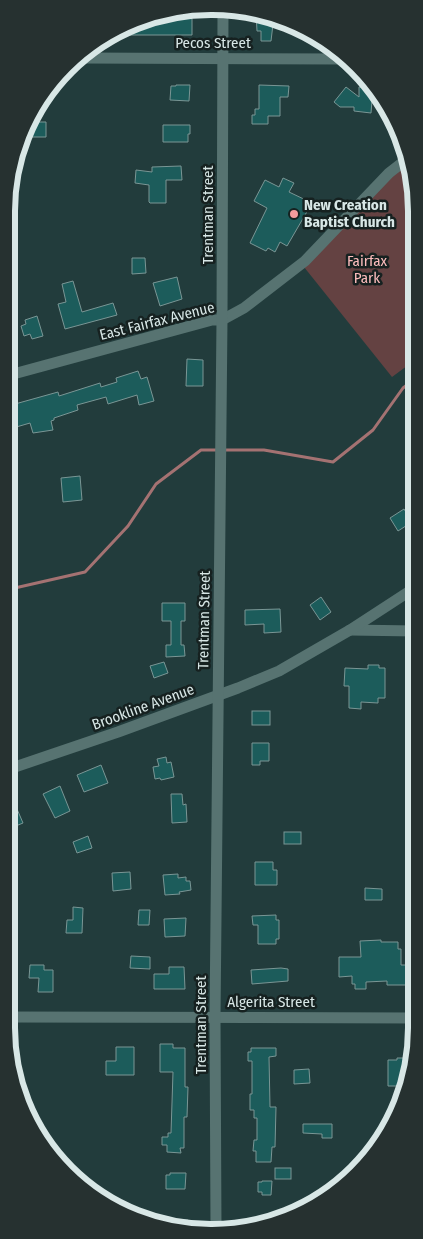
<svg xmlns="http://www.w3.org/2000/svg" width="423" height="1239" font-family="'Fira Sans Condensed',sans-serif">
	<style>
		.green { fill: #644242 }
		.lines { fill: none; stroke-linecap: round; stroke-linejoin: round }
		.stream { stroke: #a47272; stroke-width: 3 }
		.building { fill: #1c5c5b; stroke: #7a9695 }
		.street { stroke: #577371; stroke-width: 11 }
		.poi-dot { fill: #f59b9c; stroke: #162120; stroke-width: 2 }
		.labels { text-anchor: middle; stroke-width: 5; stroke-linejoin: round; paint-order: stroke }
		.street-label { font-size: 15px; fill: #d8e7e6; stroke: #162120 }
		.poi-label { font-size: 15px; font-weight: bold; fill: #d8e7e6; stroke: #162120; text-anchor: start }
		.park-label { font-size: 15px; fill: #fcbcbc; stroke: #162120 }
		.rim { fill: none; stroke: #d8e7e6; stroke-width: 6 }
	</style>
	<rect width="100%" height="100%" fill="#223c3c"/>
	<polygon class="green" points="407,160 415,184 415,360 392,377 304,267"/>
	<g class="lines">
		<g class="stream">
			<polyline points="224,450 264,450 333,462 373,430 403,388 415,379"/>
			<polyline points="6,590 85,572 128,526 156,484 201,450 217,450"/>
		</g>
	</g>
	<g class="building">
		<polygon points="256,13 264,13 290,24 273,24 271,41 261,41 261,31 257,31"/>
		<polygon points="155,18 192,18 192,35 130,35 130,27"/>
		<polygon points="176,85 190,85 189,101 170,100 171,86 176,86"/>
		<polygon points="259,85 289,86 288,97 280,97 280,116 268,116 268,124 252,124 252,115 255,115 255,109 259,109"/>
		<polygon points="346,87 359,97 359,87 373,88 371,113 354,111 354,107 340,107 334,102"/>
		<polygon points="31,122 46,122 46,137 24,137"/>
		<polygon points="163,125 190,125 190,134 188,134 188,142 163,142"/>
		<polygon points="181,166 182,180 166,180 166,203 150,203 149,202 149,185 135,183 136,170 152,172 152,167"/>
		<polygon points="283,178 294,183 289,192 312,203 287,246 280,242 275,252 268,248 266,251 250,243 267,208 254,201 265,180 279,187"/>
		<polygon points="132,258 145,258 146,273 132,274"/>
		<polygon points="177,277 182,299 160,306 153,283"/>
		<polygon points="73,281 82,312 113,303 117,315 65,329 58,304 66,302 62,284"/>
		<polygon points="37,316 43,336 32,339 30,334 24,336 21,326 26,324 25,320"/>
		<polygon points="187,359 203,360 203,386 186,386"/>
		<polygon points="138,371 141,379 147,377 154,401 139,405 137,395 108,404 106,397 77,405 78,410 54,418 54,420 51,421 53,430 33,433 30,423 6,430 6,412 16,409 15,404 58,392 59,396 100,383 101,387 117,382 116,378"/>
		<polygon points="80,476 82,500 63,502 61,478"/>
		<polygon points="404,509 412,522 398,531 390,518"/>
		<polygon points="321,597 331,612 320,620 310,605"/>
		<polygon points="162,603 185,603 185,621 181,621 181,645 184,645 185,656 166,657 166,645 171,645 171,621 162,621"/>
		<polygon points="280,609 281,632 264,633 264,624 245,625 245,610"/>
		<polygon points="164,662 168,673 154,678 150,666"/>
		<polygon points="368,665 379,665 379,668 385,668 385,698 378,698 378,703 361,702 361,709 349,708 349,686 344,686 345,668 368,669"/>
		<rect x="252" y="711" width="18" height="14"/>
		<polygon points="252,743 269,743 269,761 260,761 260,765 252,765"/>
		<polygon points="166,757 167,763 171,762 174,777 161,780 160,778 155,779 153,767 159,766 157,759"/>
		<polygon points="101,765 108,783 84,792 77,775"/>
		<polygon points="60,786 70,811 55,818 43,794"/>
		<polygon points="171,794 182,794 183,805 186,804 187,822 172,823"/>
		<polygon points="14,802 23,823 11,828 6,818 6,805"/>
		<rect x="284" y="832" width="17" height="12"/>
		<polygon points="88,836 92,848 77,853 73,842"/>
		<polygon points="255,862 273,862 273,870 277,870 277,885 255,885"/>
		<polygon points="130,872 131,889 113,891 112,873"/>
		<polygon points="178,874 178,878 186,877 186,881 190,881 191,890 179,892 180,894 165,895 163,875"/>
		<polygon points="365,888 382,889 382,900 365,900"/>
		<polygon points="73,907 83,908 82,933 66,933 67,920 73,920"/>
		<polygon points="139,910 150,910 149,925 138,925"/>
		<polygon points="276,915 276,920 279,920 279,939 276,939 276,944 258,944 258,925 253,925 252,916"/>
		<polygon points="186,918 185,936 165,937 164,919"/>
		<polygon points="381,940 381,942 398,942 398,949 401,949 401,965 417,965 417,985 387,985 387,981 366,982 366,989 355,989 355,984 352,984 352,976 339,977 339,957 361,957 360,941"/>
		<polygon points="131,956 150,957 150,969 130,968"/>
		<polygon points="30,965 44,965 44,970 53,970 53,992 38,992 39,978 29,978"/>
		<polygon points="169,967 184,967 185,989 154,989 154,974 169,974"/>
		<polygon points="281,968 288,969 288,981 252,984 251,970"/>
		<polygon points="160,1044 173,1044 173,1048 185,1048 185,1087 188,1087 187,1117 184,1117 184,1148 180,1148 181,1153 167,1152 167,1145 162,1145 162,1137 168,1137 168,1133 171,1133 173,1072 160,1072"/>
		<polygon points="116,1047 134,1047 134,1075 106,1075 106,1061 116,1061"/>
		<polygon points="251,1048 276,1048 276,1056 269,1057 270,1107 276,1107 275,1147 272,1147 271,1162 256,1162 256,1151 253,1151 254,1140 257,1140 257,1118 254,1118 254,1110 250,1110 250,1094 252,1094 252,1061 248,1061 248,1052 251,1052"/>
		<polygon points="397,1058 406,1058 406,1067 404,1067 404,1084 398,1084 398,1086 388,1086 388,1060 397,1060"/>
		<polygon points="309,1069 310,1083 294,1084 294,1070"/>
		<polygon points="303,1124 332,1124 332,1138 322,1138 322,1134 303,1133"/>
		<rect x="275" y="1168" width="16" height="11"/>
		<polygon points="170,1173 186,1173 185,1189 166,1189 166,1175 170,1175"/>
		<polygon points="262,1181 272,1181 271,1195 262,1195 262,1192 258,1192 258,1182 262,1182"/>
		<polygon points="157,1220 188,1220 188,1229 178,1229 156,1222"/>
	</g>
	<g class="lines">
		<g class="street">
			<polyline points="82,58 345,59"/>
			<polyline points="6,376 212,320 222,320 244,308 305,261 389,173 407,159"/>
			<polyline points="350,630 416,631"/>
			<polyline points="6,770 118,732 238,688 279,671 350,630 416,587"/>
			<polyline points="6,1017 417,1018"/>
			<polyline points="216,1229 215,1017 222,320 223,11"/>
		</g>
	</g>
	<circle class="poi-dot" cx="294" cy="214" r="5"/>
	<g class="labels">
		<g class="street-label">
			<text x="213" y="48">Pecos Street</text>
			<text transform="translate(208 215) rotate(-90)" y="5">Trentman Street</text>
			<text transform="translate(157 321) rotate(-14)" y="5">East Fairfax Avenue</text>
			<text transform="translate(204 620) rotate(-89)" y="5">Trentman Street</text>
			<text transform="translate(143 707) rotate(-20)" y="5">Brookline Avenue</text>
			<text x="271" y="1007">Algerita Street</text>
			<text transform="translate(201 1025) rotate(-90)" y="5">Trentman Street</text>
		</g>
		<g class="poi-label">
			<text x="304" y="210">New Creation<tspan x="304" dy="17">Baptist Church</tspan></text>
		</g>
		<g class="park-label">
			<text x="367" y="266">Fairfax<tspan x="367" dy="17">Park</tspan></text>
		</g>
	</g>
	<path d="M0 0H423V1239H0ZM211 15H212A196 196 0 0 1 408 211V1028A196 196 0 0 1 212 1224H211A196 196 0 0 1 15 1028V211A196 196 0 0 1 211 15Z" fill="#263130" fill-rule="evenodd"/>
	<path class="rim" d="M211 15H212A196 196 0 0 1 408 211V1028A196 196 0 0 1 212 1224H211A196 196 0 0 1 15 1028V211A196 196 0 0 1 211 15Z"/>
</svg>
